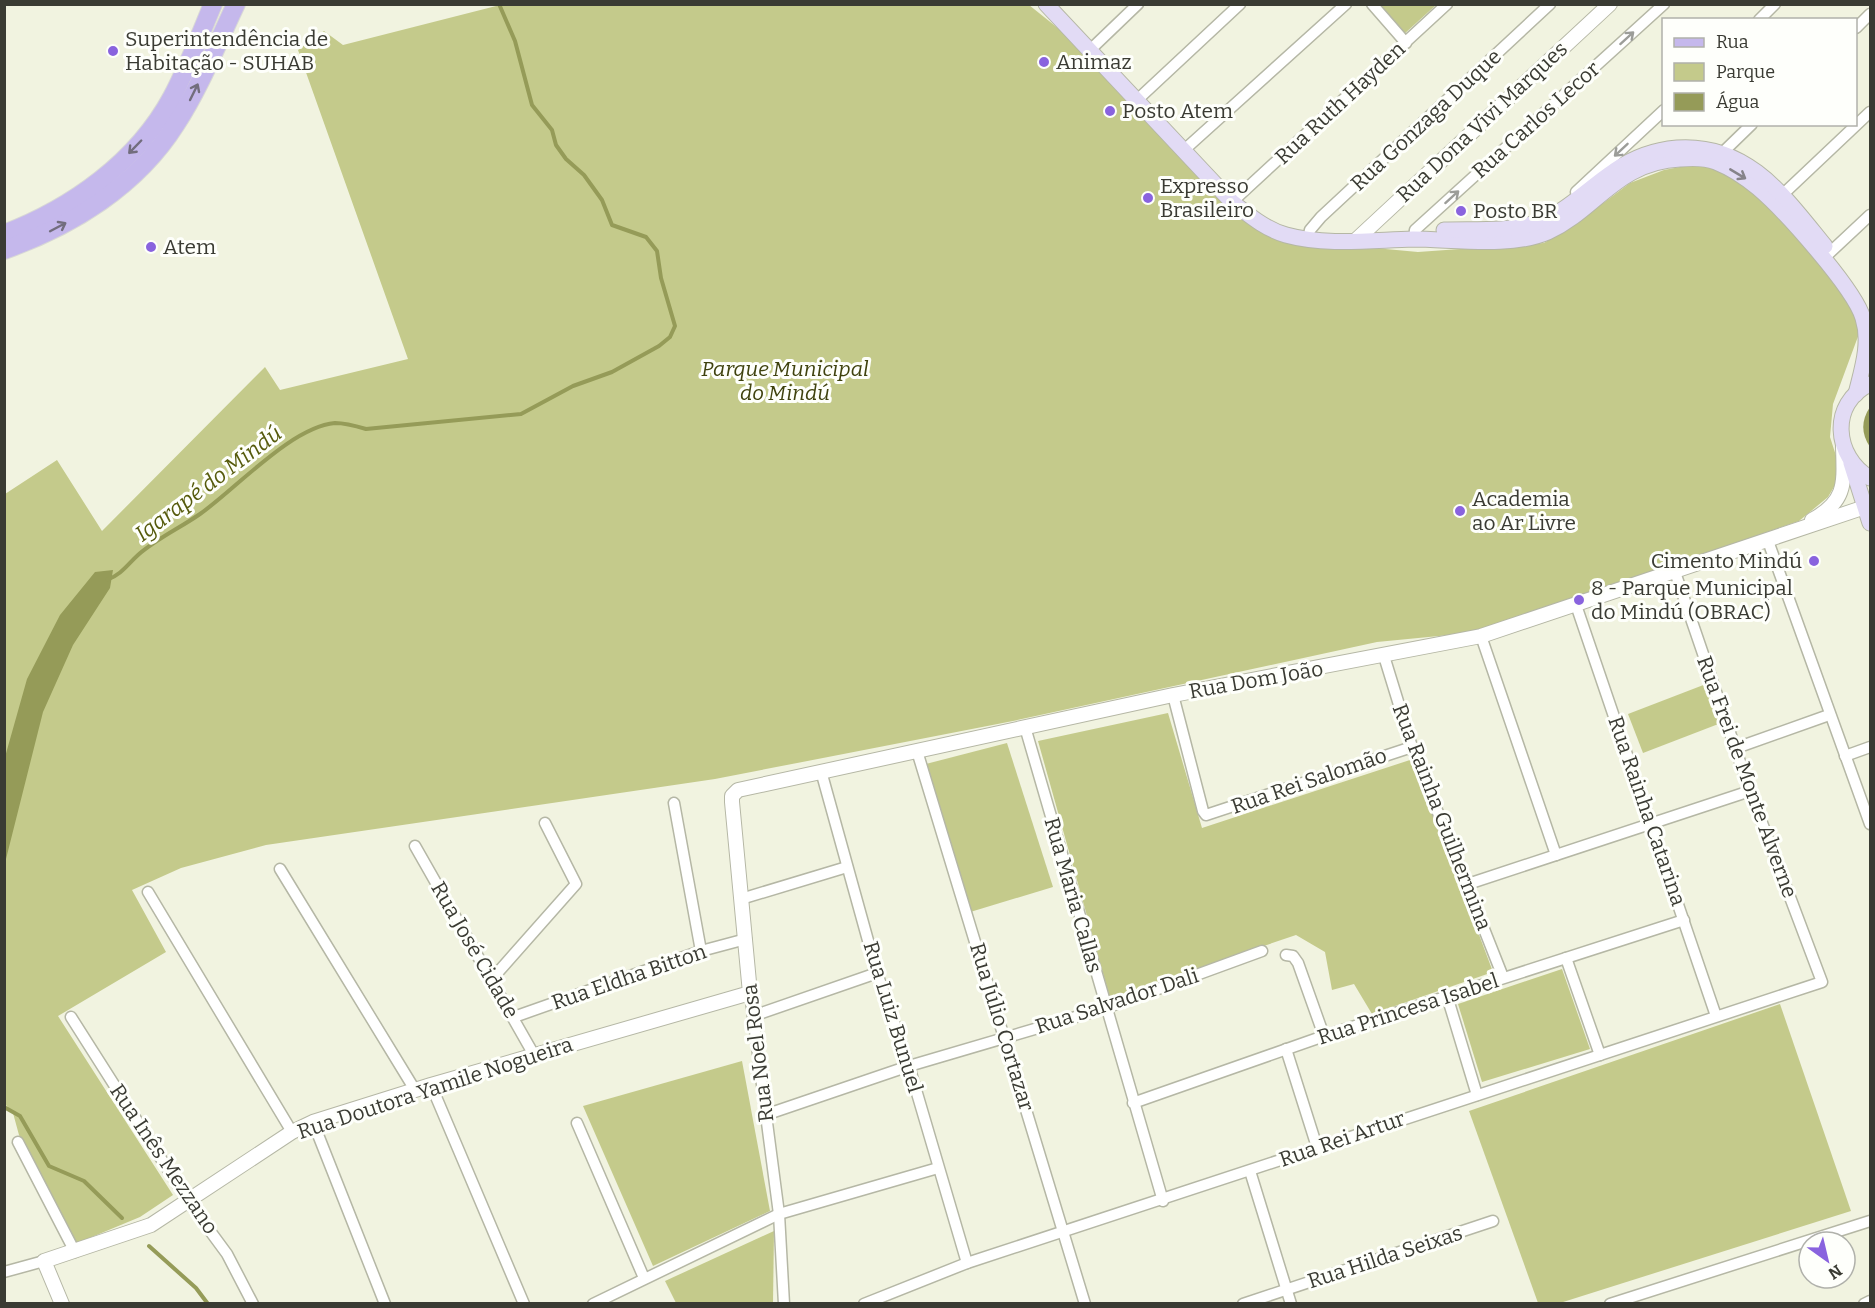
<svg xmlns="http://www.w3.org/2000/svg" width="1875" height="1308" font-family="Bitter,serif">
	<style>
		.green { fill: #c4ca8b }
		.water { fill: #959b58 }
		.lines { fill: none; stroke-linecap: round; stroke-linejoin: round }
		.stream { stroke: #959b58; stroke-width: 4 }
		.minor-casing { stroke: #b5b7a5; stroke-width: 13 }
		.tertiary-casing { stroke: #b5b7a5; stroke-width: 16 }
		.secondary-casing { stroke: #b5b7a5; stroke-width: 17 }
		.primary-casing { stroke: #d8d8d6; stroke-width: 20 }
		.minor { stroke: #fff; stroke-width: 10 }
		.tertiary { stroke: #fff; stroke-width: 14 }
		.secondary { stroke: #e2dbf5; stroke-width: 15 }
		.primary { stroke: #c5b8ec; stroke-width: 18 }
		.oneway { stroke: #9c9d99 }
		.oneway2 { stroke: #726d7d }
		.oneway3 { stroke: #86838a }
		.poi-dot { fill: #8963de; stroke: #fefffb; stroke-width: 2 }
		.labels { text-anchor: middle; stroke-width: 6; stroke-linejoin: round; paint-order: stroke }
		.poi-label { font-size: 21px; fill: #3a3b33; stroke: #fefffb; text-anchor: start }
		.street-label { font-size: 21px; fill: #3a3b33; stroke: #fefffb }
		.park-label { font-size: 21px; font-style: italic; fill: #3f420e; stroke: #fefffb }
		.water-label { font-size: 22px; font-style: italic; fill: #565b0c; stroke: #fefffb }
	</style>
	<rect width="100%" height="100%" fill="#f1f3e0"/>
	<g class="green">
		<polygon points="504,4 1029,5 1059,29 1261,231 1353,246 1418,252 1544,243 1582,219 1630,183 1664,170 1696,164 1720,169 1742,178 1826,264 1863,323 1833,404 1830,437 1839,465 1838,480 1828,497 1799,521 1480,632 1377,642 1013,721 715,779 266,845 181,868 132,890 166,952 58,1016 173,1195 140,1217 75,1244 19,1135 13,1113 5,1104 5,494 57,460 102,531 265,367 280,390 408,359 298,50 324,31 343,45"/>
		<polygon points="1375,5 1436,5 1403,35"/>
		<polygon points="1706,684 1721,723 1643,753 1628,714"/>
		<polygon points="1168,713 1202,828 1413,759 1493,972 1372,1014 1354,984 1332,990 1325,952 1296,935 1110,998 1038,741"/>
		<polygon points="1007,743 1053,887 967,913 922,765"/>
		<polygon points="1562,969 1590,1049 1482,1082 1458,1004"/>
		<polygon points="1780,1004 1851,1211 1560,1303 1538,1303 1469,1111"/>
		<polygon points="742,1061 770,1211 653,1266 583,1106"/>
		<polygon points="774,1231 773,1303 676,1303 665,1281"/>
	</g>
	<g class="water">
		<path d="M1870,407V447C1861,434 1861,420 1870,407Z"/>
		<polygon points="113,570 110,588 73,645 43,712 5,863 5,757 27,679 60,615 95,572"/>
	</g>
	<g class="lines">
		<g class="stream">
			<path d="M107,580C122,574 127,565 138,555C156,539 180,528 200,514C236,489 291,427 335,423C346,423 356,426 366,429L521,414L573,386L612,372L659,346L670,337L675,326L661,278L657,251L646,237L612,225L602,200L584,175L566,159L556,145L552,130L532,105L515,41L499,4"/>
			<polyline points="4,1107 20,1116 49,1166 84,1181 122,1218"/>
			<polyline points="149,1246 196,1288 208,1304"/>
		</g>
		<g class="minor-casing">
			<g id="minor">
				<polyline points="1372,4 1406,43"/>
				<polyline points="1759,20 1775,4"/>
				<polyline points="1856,28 1870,14"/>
				<polyline points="1089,51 1138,4"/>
				<polyline points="1136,101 1240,4"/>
				<polyline points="1183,151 1346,4"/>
				<polyline points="1718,157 1752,124"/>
				<polyline points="1576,192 1664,110"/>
				<polyline points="1779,198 1870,112"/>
				<polyline points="1232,202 1447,4"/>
				<polyline points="1308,239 1310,230 1321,217 1550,4"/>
				<polyline points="1414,239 1415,230 1664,4"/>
				<polyline points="1823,259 1870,215"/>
				<polyline points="1768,541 1870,824"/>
				<polyline points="1576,605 1716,1016"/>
				<polyline points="1481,636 1556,855"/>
				<polyline points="1384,656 1412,747 1503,977"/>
				<polyline points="1173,695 1203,811 1206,815 1412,747"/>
				<polyline points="1025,727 1163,1201"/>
				<polyline points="1736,748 1829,715"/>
				<polyline points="917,751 1085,1304"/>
				<polyline points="1845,756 1870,747"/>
				<polyline points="821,771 877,973 909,1066 967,1263"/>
				<polyline points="674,803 701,951"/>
				<polyline points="415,846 534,1055"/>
				<polyline points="280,869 415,1090"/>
				<polyline points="1465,885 1750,791"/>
				<polyline points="148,892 292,1132"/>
				<polyline points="741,899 847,867"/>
				<polyline points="1286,955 1293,956 1298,963 1324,1036"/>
				<polyline points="1566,958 1600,1055"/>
				<polyline points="492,979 576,884 545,823"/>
				<polyline points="750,993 779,1214 784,1304"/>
				<polyline points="1447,996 1477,1095"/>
				<polyline points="753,1016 877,973"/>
				<polyline points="71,1017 188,1201 227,1254 253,1304"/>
				<polyline points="514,1017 701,951 746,939"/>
				<polyline points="1286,1049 1317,1147"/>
				<polyline points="431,1085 524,1304"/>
				<polyline points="1133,1103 1324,1036 1684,920"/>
				<polyline points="765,1115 909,1066 1106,1008 1262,951"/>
				<polyline points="313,1122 385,1304"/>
				<polyline points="577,1123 644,1278"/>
				<polyline points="18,1142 75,1252"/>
				<polyline points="1250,1171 1291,1304"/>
				<polyline points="4,1272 44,1261"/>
				<polyline points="593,1304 779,1214 938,1168"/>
				<polyline points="864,1304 967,1263 1822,982 1750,791 1675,572"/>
				<polyline points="1243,1304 1493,1221"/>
				<polyline points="1610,1304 1870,1221"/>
				<polyline points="1864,1304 1870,1301"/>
			</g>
		</g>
		<g class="tertiary-casing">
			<g id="tertiary">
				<polyline points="1356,240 1610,4"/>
				<path d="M1812,520C1847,501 1844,483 1843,446"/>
				<polyline points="62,1304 44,1261 151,1225 292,1132 313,1122 431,1085 750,993 732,802 732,796 738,790 1173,695 1481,636 1865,507"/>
			</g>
		</g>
		<g class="secondary-casing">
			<g id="secondary">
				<path d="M1046,4L1232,202C1249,215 1265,229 1286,235C1326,246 1372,240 1413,239C1452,239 1512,248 1548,232C1597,209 1617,162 1680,159C1691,158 1706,158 1716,162C1731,168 1746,178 1758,188C1784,210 1854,288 1863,318C1871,343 1862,369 1856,394"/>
				<path d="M1444,230C1473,229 1507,232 1535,223C1565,214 1588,188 1614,171C1634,157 1653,150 1677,148C1748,143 1785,197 1825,246"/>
				<path d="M1870,384C1829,403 1834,457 1870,478"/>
				<polyline points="1851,463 1870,523"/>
			</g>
		</g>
		<g class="primary-casing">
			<g id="primary">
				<path d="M4,234C72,208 137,162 172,97C188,67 200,35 213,4"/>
				<path d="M4,250C72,226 137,186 176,124C200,87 217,44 236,4"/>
			</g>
		</g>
		<use href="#minor" class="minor"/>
		<use href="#tertiary" class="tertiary"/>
		<use href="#secondary" class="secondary"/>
		<use href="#primary" class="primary"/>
	</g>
	<defs><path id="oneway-shaft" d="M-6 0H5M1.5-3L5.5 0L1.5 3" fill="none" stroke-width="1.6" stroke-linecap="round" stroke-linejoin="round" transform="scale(1.5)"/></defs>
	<g class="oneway">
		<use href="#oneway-shaft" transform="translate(1627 38) rotate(-42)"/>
		<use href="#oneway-shaft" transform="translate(1621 150) rotate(137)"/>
		<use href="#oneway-shaft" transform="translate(1452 197) rotate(-42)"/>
	</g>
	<g class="oneway2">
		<use href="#oneway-shaft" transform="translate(194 92) rotate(-64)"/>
		<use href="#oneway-shaft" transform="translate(135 147) rotate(134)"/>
		<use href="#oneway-shaft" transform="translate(58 227) rotate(-28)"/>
	</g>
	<use class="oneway3" href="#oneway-shaft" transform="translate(1738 174) rotate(31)"/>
	<g class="poi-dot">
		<circle cx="113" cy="51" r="6"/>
		<circle cx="1044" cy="62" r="6"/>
		<circle cx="1110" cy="111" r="6"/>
		<circle cx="1148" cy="198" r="6"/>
		<circle cx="1461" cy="211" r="6"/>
		<circle cx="151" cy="247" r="6"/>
		<circle cx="1460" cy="511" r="6"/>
		<circle cx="1814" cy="561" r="6"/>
		<circle cx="1579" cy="600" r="6"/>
	</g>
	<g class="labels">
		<g class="poi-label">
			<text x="125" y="46">Superintendência de<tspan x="125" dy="24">Habitação - SUHAB</tspan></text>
			<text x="1056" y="69">Animaz</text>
			<text x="1122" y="118">Posto Atem</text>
			<text x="1160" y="193">Expresso<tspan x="1160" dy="24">Brasileiro</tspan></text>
			<text x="1473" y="218">Posto BR</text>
			<text x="163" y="254">Atem</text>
			<text x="1472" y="506">Academia<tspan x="1472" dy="24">ao Ar Livre</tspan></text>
			<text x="1802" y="568" text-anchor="end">Cimento Mindú</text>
			<text x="1591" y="595">8 - Parque Municipal<tspan x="1591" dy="24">do Mindú (OBRAC)</tspan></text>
		</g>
		<g class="street-label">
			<text transform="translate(1340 103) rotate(-43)" y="7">Rua Ruth Hayden</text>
			<text transform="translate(1426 120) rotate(-43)" y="7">Rua Gonzaga Duque</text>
			<text transform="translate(1536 120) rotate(-42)" y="7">Rua Carlos Lecor</text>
			<text transform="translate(1482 122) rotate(-43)" y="7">Rua Dona Vivi Marques</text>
			<text transform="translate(1256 680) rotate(-10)" y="7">Rua Dom João</text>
			<text transform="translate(1747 777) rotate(70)" y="7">Rua Frei de Monte Alverne</text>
			<text transform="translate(1309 781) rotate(-19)" y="7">Rua Rei Salomão</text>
			<text transform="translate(1647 811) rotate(71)" y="7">Rua Rainha Catarina</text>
			<text transform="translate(1442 817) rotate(69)" y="7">Rua Rainha Guilhermina</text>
			<text transform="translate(1073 895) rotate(74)" y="7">Rua Maria Callas</text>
			<text transform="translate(475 950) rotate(60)" y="7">Rua José Cidade</text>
			<text transform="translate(629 977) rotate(-19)" y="7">Rua Eldha Bitton</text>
			<text transform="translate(1117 1001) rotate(-18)" y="7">Rua Salvador Dali</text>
			<text transform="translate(1408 1009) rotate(-18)" y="7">Rua Princesa Isabel</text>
			<text transform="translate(893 1017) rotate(73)" y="7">Rua Luiz Bunuel</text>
			<text transform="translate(1002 1027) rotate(73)" y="7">Rua Júlio Cortazar</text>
			<text transform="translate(758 1053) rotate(-97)" y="7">Rua Noel Rosa</text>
			<text transform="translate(435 1088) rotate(-18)" y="7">Rua Doutora Yamile Nogueira</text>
			<text transform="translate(1342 1139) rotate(-19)" y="7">Rua Rei Artur</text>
			<text transform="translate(164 1159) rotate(56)" y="7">Rua Inês Mezzano</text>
			<text transform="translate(1385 1257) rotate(-18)" y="7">Rua Hilda Seixas</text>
		</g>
		<g class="park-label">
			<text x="785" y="376">Parque Municipal<tspan x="785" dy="24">do Mindú</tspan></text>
		</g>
		<g class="water-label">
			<text transform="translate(208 483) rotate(-37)" y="8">Igarapé do Mindú</text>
		</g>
	</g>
	<rect width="1875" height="1308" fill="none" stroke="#3a3b33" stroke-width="12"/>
	<rect x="1662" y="18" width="195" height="108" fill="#fefffb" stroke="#b0b1ab" stroke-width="1.5"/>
	<rect x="1674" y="38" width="30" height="9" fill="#c5b8ec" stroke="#b0b1ab" stroke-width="1.5"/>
	<text x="1716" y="48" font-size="18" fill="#3a3b33">Rua</text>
	<rect x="1674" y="63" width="30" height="18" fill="#c4ca8b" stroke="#b0b1ab" stroke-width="1.5"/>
	<text x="1716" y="78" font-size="18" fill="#3a3b33">Parque</text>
	<rect x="1674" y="93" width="30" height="18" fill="#959b58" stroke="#b0b1ab" stroke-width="1.5"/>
	<text x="1716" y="108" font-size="18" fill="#3a3b33">Água</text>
	<g transform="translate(1827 1260) rotate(146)"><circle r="28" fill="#fefffb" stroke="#b0b1ab" stroke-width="1.5"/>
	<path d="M0-4.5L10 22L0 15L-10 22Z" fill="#8963de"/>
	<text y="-9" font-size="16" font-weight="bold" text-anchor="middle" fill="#3a3b33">N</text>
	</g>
</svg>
